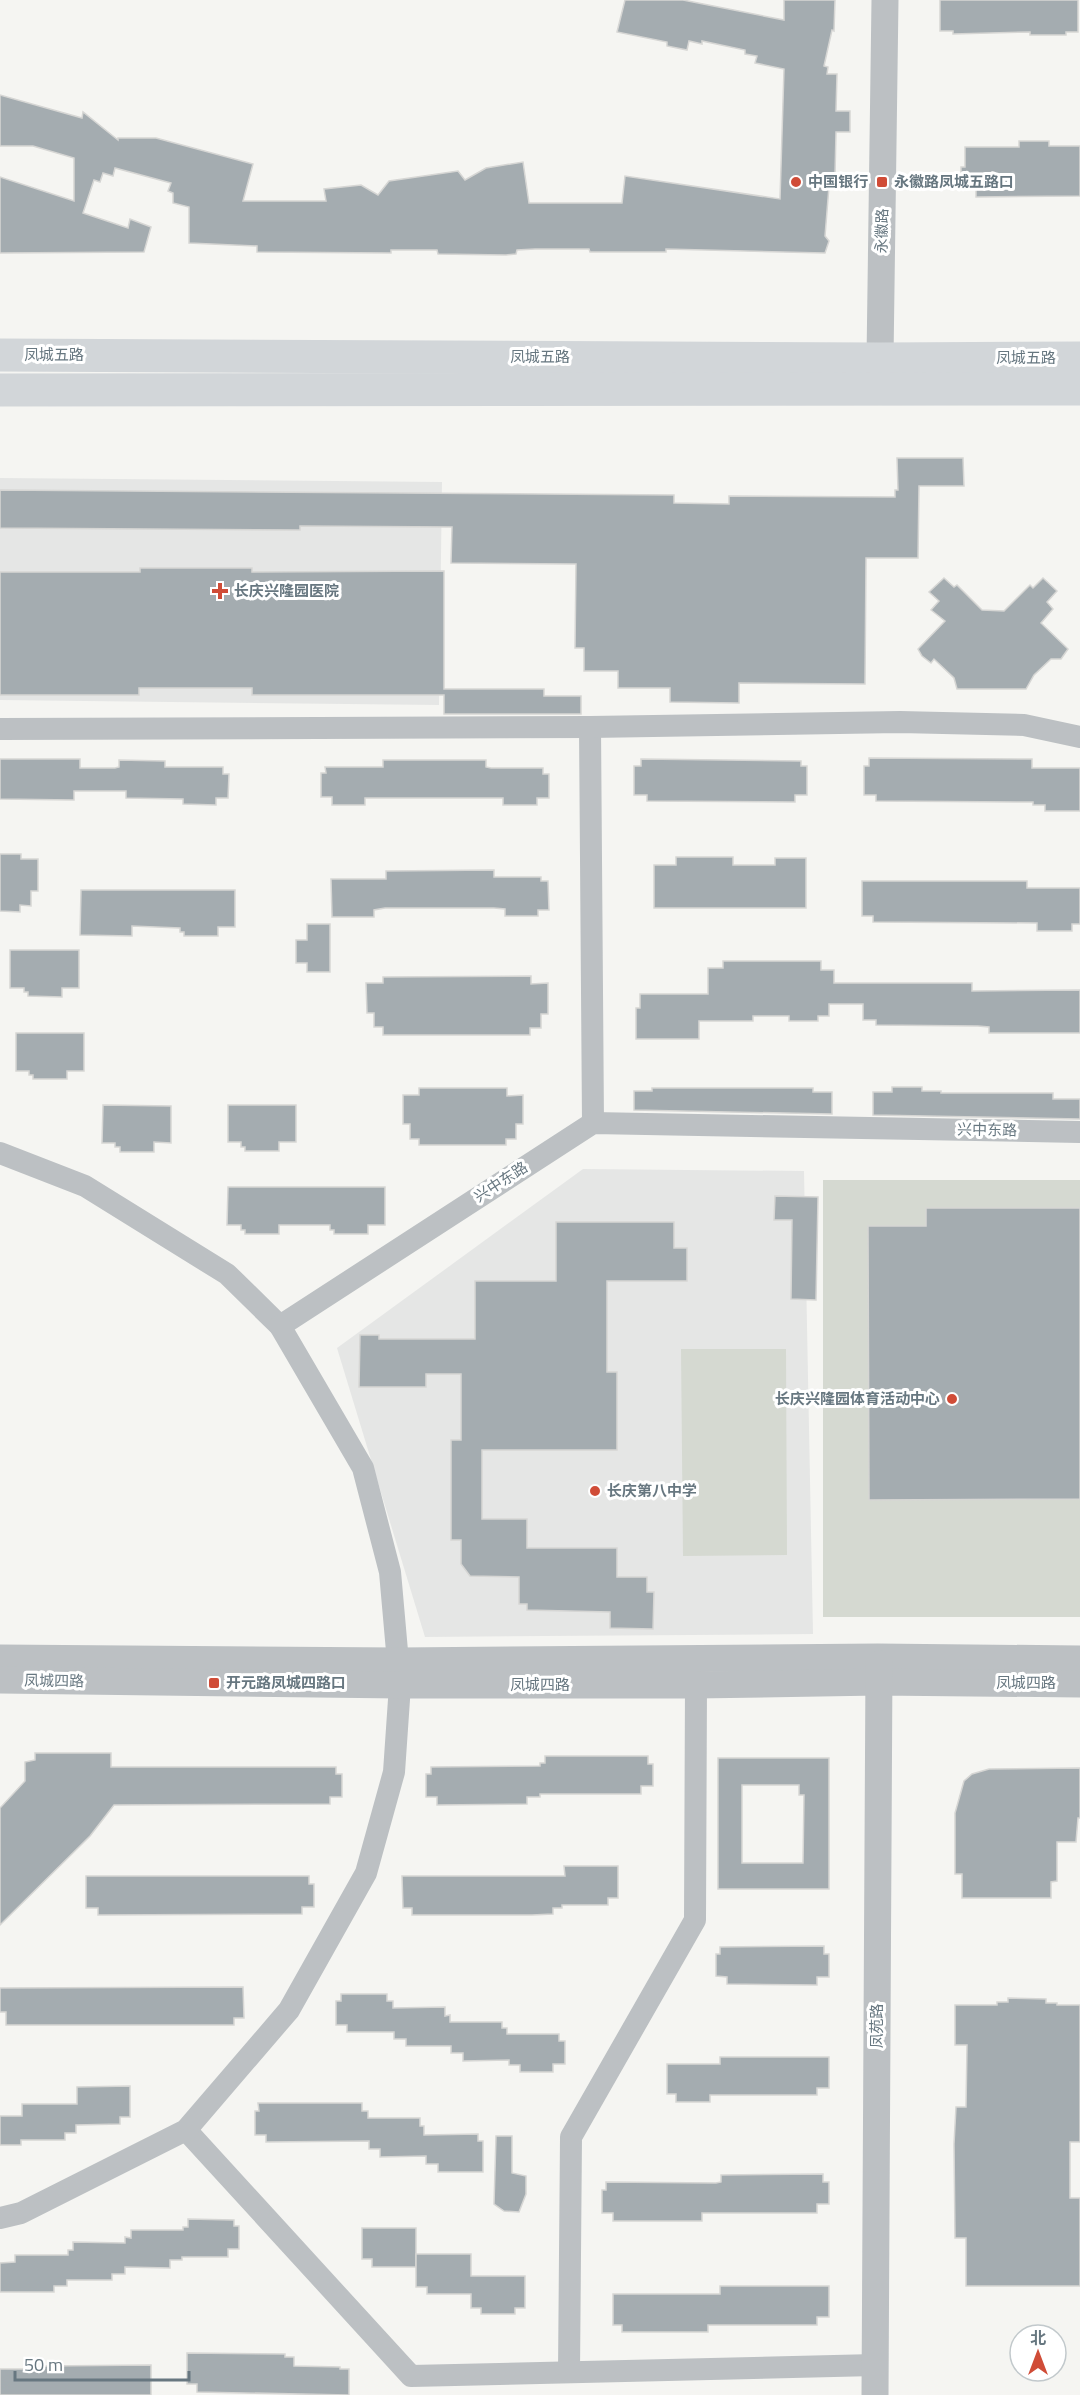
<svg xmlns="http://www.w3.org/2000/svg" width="1080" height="2395" font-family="'Titillium Web','Noto Sans SC',sans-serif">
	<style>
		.built { fill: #e5e6e5 }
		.green { fill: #d5d9d1 }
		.building { fill: #a4acb0; stroke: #d6d6d4; stroke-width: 1.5; fill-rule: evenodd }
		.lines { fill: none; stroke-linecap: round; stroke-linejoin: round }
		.minor { stroke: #bcc0c3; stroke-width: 22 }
		.tertiary { stroke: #bcc0c3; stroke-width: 27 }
		.primary { stroke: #d2d6d9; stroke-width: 33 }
		.poi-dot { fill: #d04c37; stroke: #fff; stroke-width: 2 }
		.labels { text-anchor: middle; stroke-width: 6; stroke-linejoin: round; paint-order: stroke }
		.poi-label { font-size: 15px; font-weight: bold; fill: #677780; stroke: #fff; text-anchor: start }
		.street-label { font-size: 15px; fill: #677780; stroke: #fff }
	</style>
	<rect width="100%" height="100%" fill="#f5f5f2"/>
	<g class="built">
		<polygon points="0,478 442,482 439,705 0,700"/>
		<polygon points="583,1169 804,1171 813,1634 425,1637 337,1348"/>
	</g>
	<g class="green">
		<rect x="823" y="1180" width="257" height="437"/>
		<polygon points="681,1349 786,1349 787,1555 683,1556"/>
	</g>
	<g class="building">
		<polygon points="625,0 683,0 784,20 784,0 835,0 834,31 832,30 824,66 828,67 827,74 837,74 836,111 850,111 850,132 836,132 835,174 830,174 825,236 829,241 825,253 666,249 666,252 590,252 589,249 535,249 517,250 516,254 506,255 438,254 437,250 391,250 391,253 257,252 257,246 189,243 189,207 173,203 173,193 168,191 171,183 115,168 113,176 103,173 100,182 94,180 83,213 128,228 130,219 151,227 144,252 0,253 0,177 74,201 74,158 33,146 0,146 0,95 82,118 83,112 118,140 118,138 156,138 253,164 243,201 326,201 324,189 361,185 378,195 389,181 458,171 465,180 486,168 523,162 529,203 622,203 625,176 780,199 784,69 755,63 757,56 745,54 745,50 702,41 702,44 689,41 687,50 667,46 667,42 617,32"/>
		<polygon points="940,0 1078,0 1078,32 1066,32 1066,35 1030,35 1030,32 953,34 953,31 940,31"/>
		<polygon points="1019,141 1049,141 1049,146 1080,146 1080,196 976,197 976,189 961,189 961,167 965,167 965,147 1019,147"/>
		<polygon points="897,458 963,458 964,486 919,486 918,558 866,558 865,684 739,683 739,703 670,702 670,688 618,688 618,671 584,671 584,648 575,648 576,564 451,563 452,527 300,526 300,530 0,528 0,490 674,495 674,503 729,504 729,496 895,497 895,490 898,490"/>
		<polygon points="140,568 252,568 252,572 444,571 444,689 544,689 544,696 581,696 581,714 444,714 444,695 252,695 252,688 139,688 139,695 0,695 0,572 140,572"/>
		<polygon points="944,578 954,587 957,585 982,610 1004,611 1030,585 1033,588 1043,578 1057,591 1047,602 1053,609 1041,623 1068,649 1061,659 1051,659 1034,675 1026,689 957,689 954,678 934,659 931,663 922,656 918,649 945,621 931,610 939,601 929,592"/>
		<polygon points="869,758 1032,759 1032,768 1080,768 1080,811 1045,811 1045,805 1033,805 1033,802 876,801 876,795 864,795 864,766 869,766"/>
		<polygon points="0,759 80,759 80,768 115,768 119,767 119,760 165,761 165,767 223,767 223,774 229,774 228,798 216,798 216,805 183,804 183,799 126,798 126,791 74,791 74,800 0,799"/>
		<polygon points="641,759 801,761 801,766 807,766 807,795 795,795 795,802 647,801 647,795 634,795 634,766 641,766"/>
		<polygon points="383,760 486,760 486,767 491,768 543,768 543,774 549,774 549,798 537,798 537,805 503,805 503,798 365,798 365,805 332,805 332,797 321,797 321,773 326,773 325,767 383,767"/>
		<polygon points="0,854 21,854 21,859 38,859 38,891 31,891 31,906 20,905 20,912 0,911"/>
		<polygon points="676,857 733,857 733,865 775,865 775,858 806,858 806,908 654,908 654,865 676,865"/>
		<polygon points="494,870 494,877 541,877 541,881 548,881 549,910 538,910 538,916 505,916 505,909 494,908 385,908 374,910 374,917 332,917 331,879 386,879 386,871"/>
		<polygon points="862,881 1027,881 1027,888 1080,888 1080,924 1072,924 1072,931 1037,931 1037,923 873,922 873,916 862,916"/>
		<polygon points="81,890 235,890 235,927 218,927 218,936 184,936 184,932 180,932 180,928 132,926 132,936 80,935"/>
		<polygon points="307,924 330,924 330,972 307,972 307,963 296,963 296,940 307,940"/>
		<polygon points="10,950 79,950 79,988 62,988 62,997 28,996 28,992 24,992 24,988 10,988"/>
		<polygon points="723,961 821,961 821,970 834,970 834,983 972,983 972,991 1080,990 1080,1033 989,1033 989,1027 978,1026 876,1025 876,1020 863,1020 863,1004 829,1004 829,1016 818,1016 818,1021 789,1021 789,1016 753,1016 753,1021 699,1021 699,1039 636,1039 636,1008 640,1008 640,994 708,994 708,968 723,968"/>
		<polygon points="531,976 531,984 548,983 548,1014 541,1014 541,1028 530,1028 530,1035 383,1035 383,1027 374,1027 374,1013 367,1013 366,983 383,983 383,977"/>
		<polygon points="16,1033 84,1033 84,1071 67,1071 67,1079 33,1079 33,1075 29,1075 29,1071 16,1071"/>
		<polygon points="892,1087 922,1087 922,1091 941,1091 941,1093 1053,1093 1053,1099 1080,1099 1080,1119 873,1115 873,1092 892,1092"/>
		<polygon points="419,1088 507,1088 507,1096 523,1095 523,1124 516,1124 516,1139 506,1139 506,1145 419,1145 419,1139 410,1139 410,1124 403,1124 403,1095 419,1095"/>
		<polygon points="652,1088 813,1088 813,1092 832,1092 832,1114 634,1110 634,1091 652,1091"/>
		<polygon points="103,1105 171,1106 171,1143 154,1142 154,1152 120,1152 120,1147 115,1147 115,1143 102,1143"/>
		<polygon points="228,1105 296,1105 296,1142 279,1142 279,1151 245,1151 245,1147 241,1147 241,1142 228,1142"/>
		<polygon points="228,1187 385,1187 385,1225 368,1225 368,1234 334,1234 334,1230 330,1230 330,1225 279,1225 279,1234 245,1234 245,1230 241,1230 241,1225 227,1225"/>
		<polygon points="775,1196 818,1197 816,1300 791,1299 792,1220 774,1220"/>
		<polygon points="926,1208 1080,1208 1080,1499 869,1500 868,1226 926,1226"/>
		<polygon points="556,1222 674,1222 674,1248 687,1248 687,1281 607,1281 607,1372 617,1372 617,1450 482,1450 482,1519 527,1519 527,1548 617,1548 617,1577 647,1577 647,1592 654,1592 653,1629 610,1628 610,1612 527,1610 527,1604 519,1604 519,1577 470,1576 461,1564 461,1540 451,1540 451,1440 461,1440 461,1374 426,1374 426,1387 359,1387 360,1335 379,1335 379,1339 475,1339 475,1281 556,1281"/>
		<polygon points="35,1753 111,1753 111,1767 336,1767 336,1774 342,1774 342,1797 330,1797 330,1804 114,1805 90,1836 0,1925 0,1808 25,1781 25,1762 35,1760"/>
		<polygon points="545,1756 648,1756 648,1764 653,1764 653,1786 641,1786 641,1794 540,1794 540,1797 527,1797 527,1804 437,1805 437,1797 426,1797 426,1774 431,1774 431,1767 540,1766 540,1763 545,1763"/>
		<path d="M718,1758H829V1889H718ZM742,1785H799V1795H804L803,1863H742Z"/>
		<polygon points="1080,1768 1080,1818 1078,1818 1076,1842 1057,1842 1057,1881 1051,1882 1051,1898 962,1898 962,1874 955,1874 955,1813 964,1781 972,1774 989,1769"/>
		<polygon points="564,1866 618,1866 618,1898 608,1898 608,1905 562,1905 562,1908 553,1908 553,1914 532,1915 412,1915 412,1908 403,1908 402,1876 565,1876"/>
		<polygon points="86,1876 309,1876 309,1884 314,1884 314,1907 302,1907 302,1914 98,1915 98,1908 86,1908"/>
		<polygon points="824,1946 824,1954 829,1954 829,1977 817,1977 817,1985 727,1984 727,1977 716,1976 716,1954 720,1954 720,1947"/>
		<polygon points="243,1987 244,2018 234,2018 234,2025 6,2025 6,2012 0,2012 0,1988"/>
		<polygon points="341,1994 387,1994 387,2001 393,2001 393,2008 445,2007 445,2016 450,2015 450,2022 502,2022 502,2028 507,2028 507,2034 559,2034 559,2041 565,2041 565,2064 553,2064 553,2072 520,2072 520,2065 509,2065 509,2060 463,2061 463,2053 451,2053 451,2046 406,2046 406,2039 394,2039 394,2032 347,2032 347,2025 336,2025 336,2001 341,2001"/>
		<polygon points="1008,1998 1046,1999 1046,2003 1057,2003 1057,2005 1080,2005 1080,2142 1070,2142 1070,2198 1080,2198 1080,2286 966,2286 966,2238 955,2238 954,2144 956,2107 966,2107 967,2045 955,2045 955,2005 997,2005 997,2002 1008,2002"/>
		<polygon points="720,2057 829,2057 829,2088 817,2088 817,2095 710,2095 710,2102 676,2102 676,2094 667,2094 667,2064 720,2064"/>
		<polygon points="130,2086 130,2117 120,2117 120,2124 76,2125 76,2133 65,2133 65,2140 21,2140 21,2145 0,2145 0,2116 22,2116 22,2104 77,2104 77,2087"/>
		<polygon points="258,2103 362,2103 362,2111 368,2111 368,2118 420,2118 420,2126 424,2126 424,2135 478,2134 478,2141 483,2141 483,2172 438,2172 438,2164 426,2164 426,2156 380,2157 380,2149 369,2149 369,2141 266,2142 266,2135 255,2135 255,2111 259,2111"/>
		<polygon points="496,2136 512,2136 512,2173 526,2176 526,2194 519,2212 504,2211 494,2204"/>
		<polygon points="823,2174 823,2182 829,2182 829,2204 817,2204 817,2213 702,2213 702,2221 613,2221 613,2213 602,2213 602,2190 606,2190 606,2182 716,2183 721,2182 721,2175"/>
		<polygon points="188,2219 234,2220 234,2226 239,2226 239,2249 228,2249 228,2257 182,2257 182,2260 170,2260 170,2268 125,2267 125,2274 112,2274 112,2280 67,2280 67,2286 54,2286 54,2292 0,2292 0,2263 15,2262 15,2255 68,2255 68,2250 73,2250 73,2242 125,2243 125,2237 131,2238 131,2230 183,2230 183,2227 188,2227"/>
		<polygon points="362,2228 416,2228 416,2267 372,2267 372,2259 362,2259"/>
		<polygon points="416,2254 471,2254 471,2276 525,2276 525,2308 515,2308 515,2314 481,2314 481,2308 471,2308 471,2294 427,2294 427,2287 416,2287"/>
		<polygon points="720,2286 829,2286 829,2317 817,2317 817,2325 708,2325 708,2332 622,2332 622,2325 613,2325 613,2294 720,2294"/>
		<polygon points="187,2353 285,2354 285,2357 294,2357 294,2366 340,2367 340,2369 349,2369 349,2395 197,2392 197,2384 187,2384"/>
		<polygon points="151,2365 151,2395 0,2395 0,2369 44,2369 44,2366"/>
	</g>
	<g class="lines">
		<g class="minor">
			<polyline points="590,727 593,1123"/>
			<polyline points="0,729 590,727 900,722 1024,725 1080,737"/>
			<polyline points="0,1153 85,1186 227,1274 280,1326 593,1123 1080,1132"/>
			<polyline points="186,2130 411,2376 875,2365"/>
			<polyline points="0,2218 21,2213 186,2130 289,2010 366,1873 394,1772 400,1685 390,1572 363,1468 280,1326"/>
			<polyline points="569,2372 571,2137 695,1920 696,1685"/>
		</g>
		<g class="tertiary">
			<polyline points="882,379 880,359 885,0"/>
			<polyline points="0,1658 399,1661 878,1657 1080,1659"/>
			<polyline points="0,1680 400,1685 696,1685 879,1682 1080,1684"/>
			<polyline points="875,2395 879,1664"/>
		</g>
		<g class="primary">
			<polyline points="0,355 880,359 1080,358"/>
			<polyline points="0,390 1080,389"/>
		</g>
	</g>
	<g class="poi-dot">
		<circle cx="796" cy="182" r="6"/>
		<rect x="876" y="176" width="12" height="12" rx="3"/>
		<path d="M217 582h6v6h6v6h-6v6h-6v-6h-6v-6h6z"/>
		<circle cx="952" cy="1399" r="6"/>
		<circle cx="595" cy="1491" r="6"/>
		<rect x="208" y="1677" width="12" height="12" rx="3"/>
	</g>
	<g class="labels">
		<g class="poi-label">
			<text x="808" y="187">中国银行</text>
			<text x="894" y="187">永徽路凤城五路口</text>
			<text x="234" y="596">长庆兴隆园医院</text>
			<text x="940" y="1404" text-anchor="end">长庆兴隆园体育活动中心</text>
			<text x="607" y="1496">长庆第八中学</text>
			<text x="226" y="1688">开元路凤城四路口</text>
		</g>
		<g class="street-label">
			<text transform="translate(882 231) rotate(-89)" y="5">永徽路</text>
			<text x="54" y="360">凤城五路</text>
			<text x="540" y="362">凤城五路</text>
			<text x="1026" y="363">凤城五路</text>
			<text transform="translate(987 1130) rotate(1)" y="5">兴中东路</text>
			<text transform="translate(501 1182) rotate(-33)" y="5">兴中东路</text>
			<text transform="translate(54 1681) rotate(1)" y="5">凤城四路</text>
			<text x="1026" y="1688">凤城四路</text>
			<text x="540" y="1690">凤城四路</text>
			<text transform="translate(877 2026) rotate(-90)" y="5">凤苑路</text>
		</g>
	</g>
	<g transform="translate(1038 2353)"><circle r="28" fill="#ffffff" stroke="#c2c9cc" stroke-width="1.5"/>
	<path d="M0-4.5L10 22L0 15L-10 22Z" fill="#d04c37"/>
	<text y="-9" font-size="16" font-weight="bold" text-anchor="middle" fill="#677780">北</text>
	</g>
	<path d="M15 2371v9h174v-9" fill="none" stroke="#677780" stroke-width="3"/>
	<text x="24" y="2371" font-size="18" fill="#677780" stroke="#ffffff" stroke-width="4.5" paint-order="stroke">50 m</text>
</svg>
